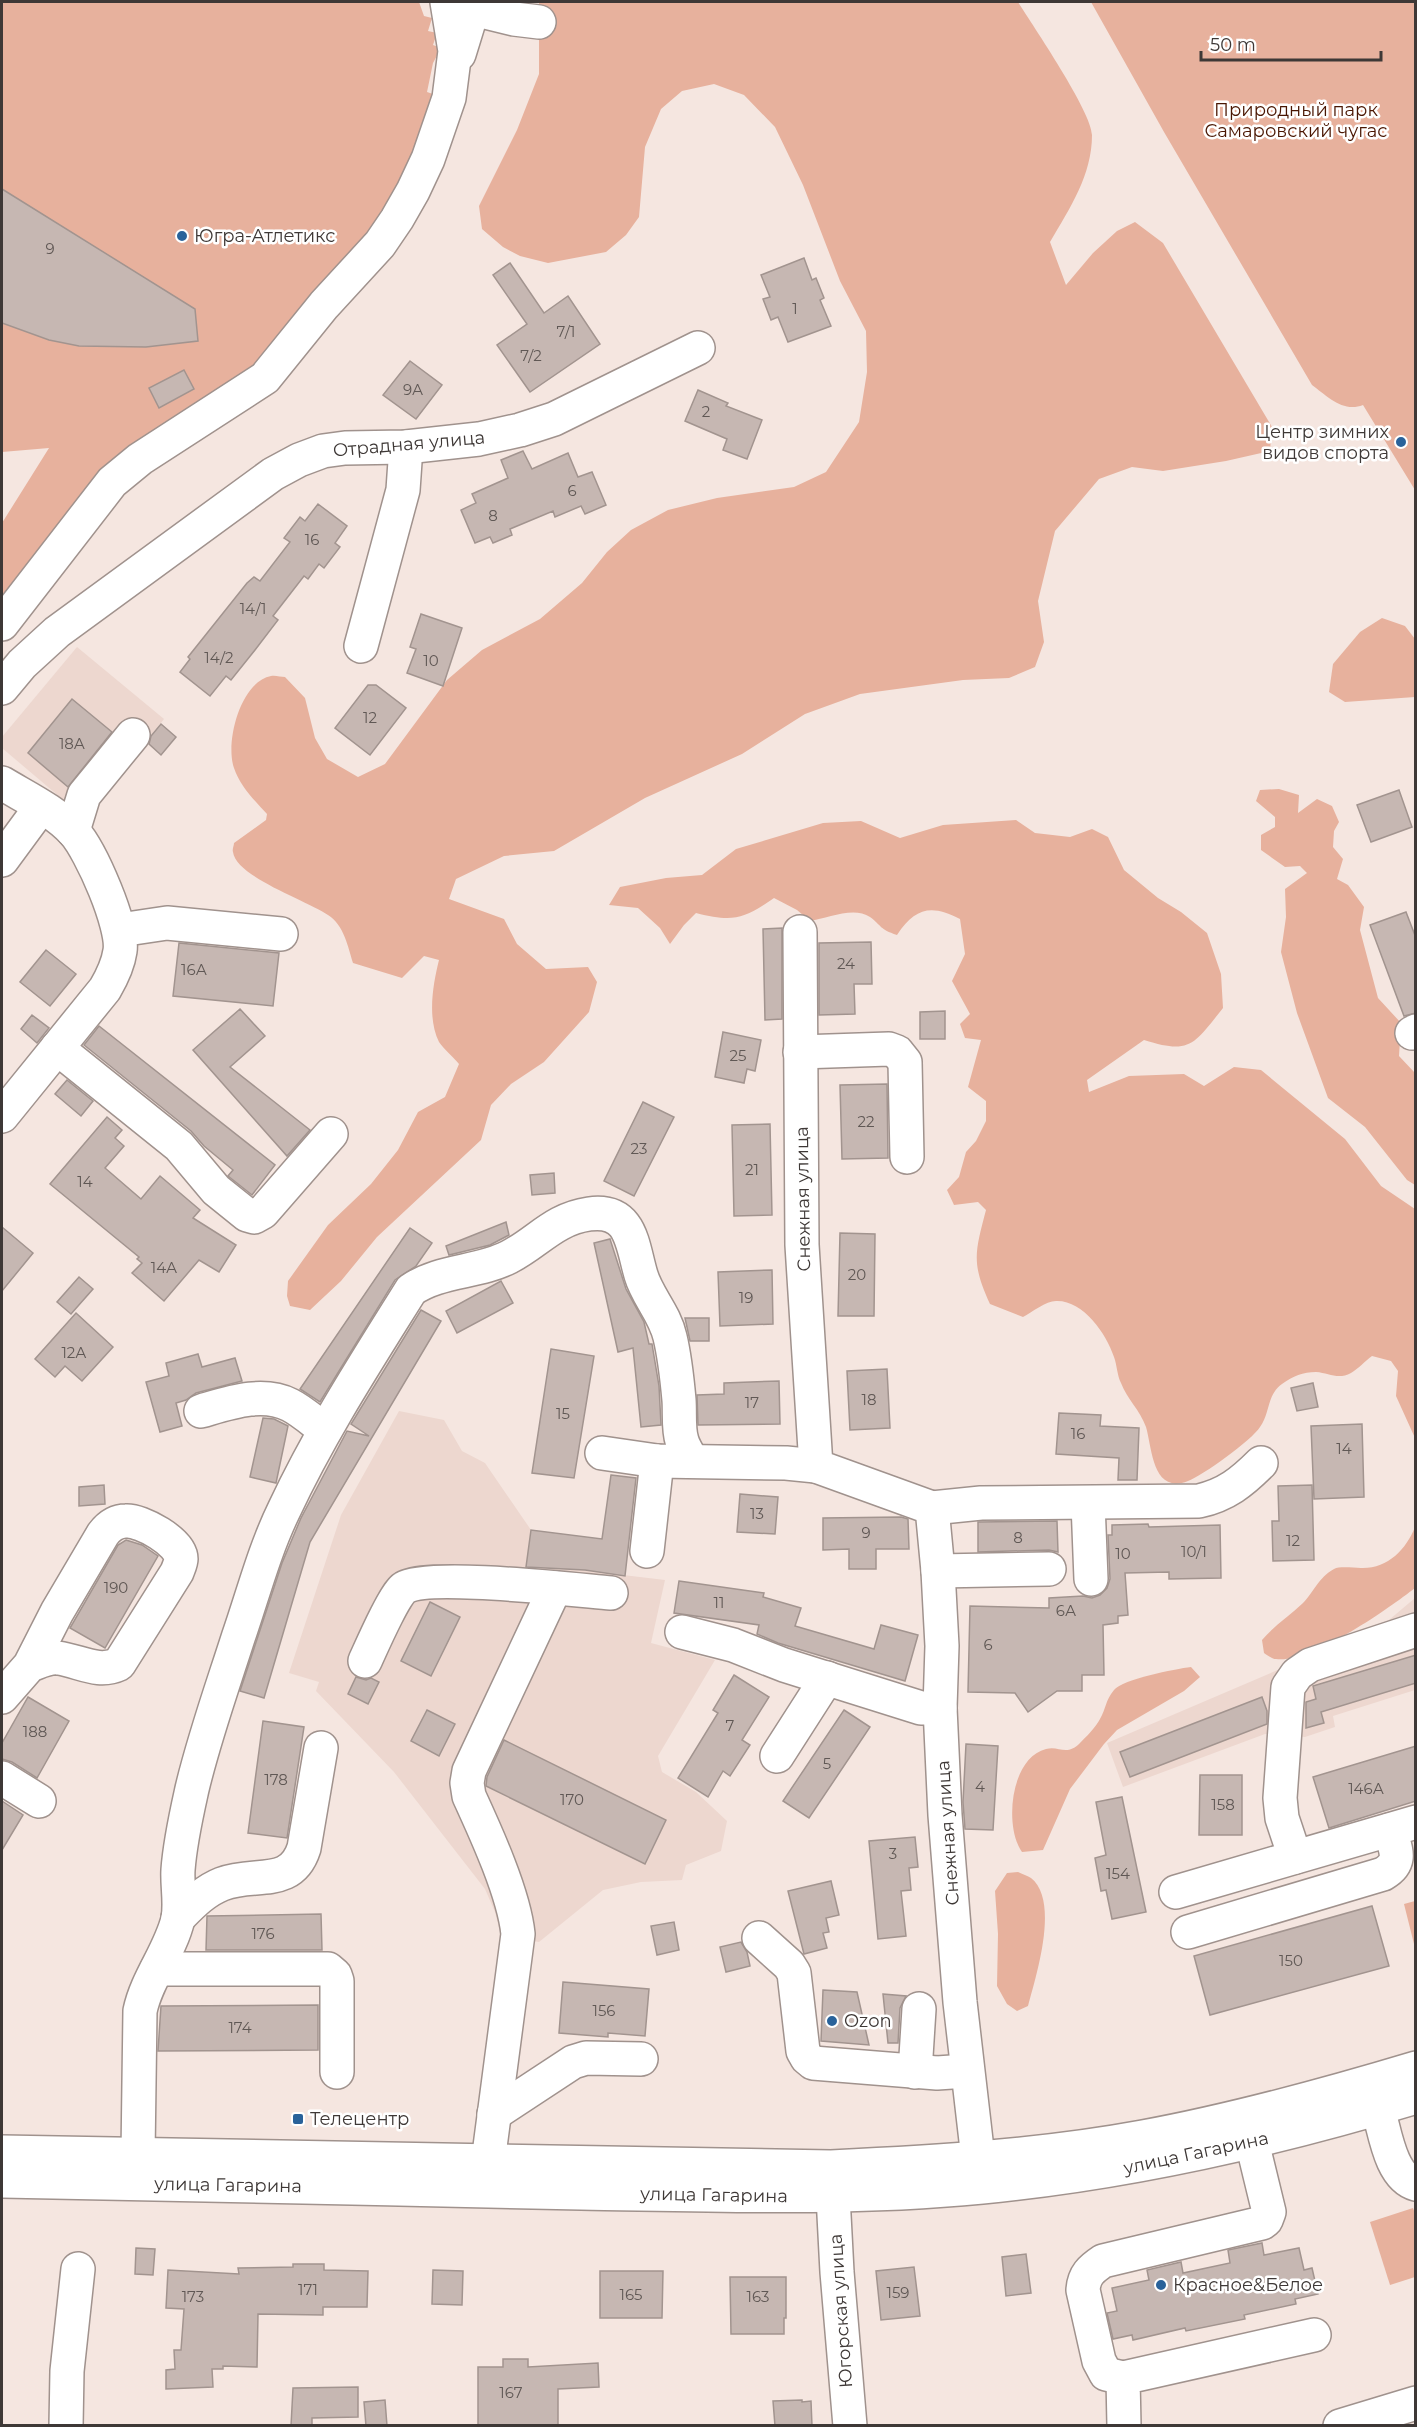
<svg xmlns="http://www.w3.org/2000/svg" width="1417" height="2427" font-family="Montserrat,sans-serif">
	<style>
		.built { fill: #edd7cf }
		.green { fill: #e7b19d }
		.building { fill: #c6b7b2; stroke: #a2948f; stroke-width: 1.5 }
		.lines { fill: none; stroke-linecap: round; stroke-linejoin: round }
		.minor-casing { stroke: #a0928d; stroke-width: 36 }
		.major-casing { stroke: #a0928d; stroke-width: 36 }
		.minor { stroke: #fff; stroke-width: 33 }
		.major { stroke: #fff; stroke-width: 33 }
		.poi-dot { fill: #29629a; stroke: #fff; stroke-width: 2 }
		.labels { text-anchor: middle; stroke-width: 5; stroke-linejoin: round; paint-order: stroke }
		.number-label { font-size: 15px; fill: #605855 }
		.park-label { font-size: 18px; fill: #4a1602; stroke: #fff }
		.poi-label { font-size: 18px; fill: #3e3836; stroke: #fff; text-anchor: start }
		.street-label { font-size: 18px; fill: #3e3836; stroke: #fff }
	</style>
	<rect width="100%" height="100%" fill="#f5e6e0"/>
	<g class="built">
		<polygon points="77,647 164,719 93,807 67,803 2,748 2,737"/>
		<polygon points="399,1411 444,1420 462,1451 485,1463 531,1530 602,1539 598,1572 665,1580 651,1643 715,1660 658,1756 662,1772 696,1792 727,1821 721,1851 686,1865 682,1880 641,1882 603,1890 539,1942 501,1936 495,1912 485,1889 394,1772 316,1691 319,1682 289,1673 341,1515"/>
		<polygon points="1415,1598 1415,1690 1333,1716 1335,1727 1305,1737 1265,1734 1123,1787 1107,1743 1383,1625"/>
	</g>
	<g class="green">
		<polygon points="2,2 419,2 424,16 432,18 428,31 437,33 433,45 441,48 433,63 427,92 442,97 398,201 273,357 2,604 2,523 49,448 2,452"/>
		<path d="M539,2H1018C1033,26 1092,112 1092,135C1092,175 1070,208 1050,242L1066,285L1093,253L1117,231L1135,222L1163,243L1272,427L1270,451L1226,461L1163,471L1132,467L1099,479L1055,531L1038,601L1044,642L1035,667L1009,678L963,680L860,694L805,714L742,754L645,798L554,851L504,856L456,879L449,899L504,919L517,944L546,969L588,967L597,982L589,1012L544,1062L511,1084L491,1105L481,1140L377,1237L341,1281L310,1310L290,1306L287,1296L288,1281L328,1225L371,1184L398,1150L418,1112L445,1097L459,1064C453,1057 444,1049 439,1042C427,1018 433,984 439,960L424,956L402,978L353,963C348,947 344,925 328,915C308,901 236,877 233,852C232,849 234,846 234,843L266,820L267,814C254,800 240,786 234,768C225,743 240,682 271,676C275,675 281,677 285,677L305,698L315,738L327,759L358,777L385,764L447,680L482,650L540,619L582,583L607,552L631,530L668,510L717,498L794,487L826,472L859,422L867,372L866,331L840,281L803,185L775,127L744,95L714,84L682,91L661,109L645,147L639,217L626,235L606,252L548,263L520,256L503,247L482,229L479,206L517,130L539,74Z"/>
		<path d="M1091,2H1415V490L1363,405C1343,413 1327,396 1312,385L1164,132Z"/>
		<polygon points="1382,618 1405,626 1415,639 1415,697 1345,702 1329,692 1333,664 1360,632"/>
		<polygon points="1279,789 1299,795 1298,813 1317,799 1332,806 1339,822 1334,831 1333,847 1343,859 1337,879 1348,885 1364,907 1360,930 1378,998 1401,1023 1399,1056 1415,1073 1415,1185 1407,1180 1365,1127 1328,1098 1297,1013 1281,952 1286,917 1285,889 1307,873 1300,866 1285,867 1261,850 1261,835 1275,827 1275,817 1256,801 1260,790"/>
		<path d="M1016,820L1035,833L1070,837L1092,829L1108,837L1124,870L1158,898L1181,912L1207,933L1221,974L1223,1008C1194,1044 1191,1055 1144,1040L1087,1080L1089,1092L1129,1076L1184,1074L1204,1086L1234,1067L1261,1070L1345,1139L1381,1186L1415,1209V1438L1396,1396L1398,1371L1391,1361L1372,1356C1365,1361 1358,1369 1351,1373C1338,1380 1329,1373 1316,1372C1303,1372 1293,1376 1282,1384C1267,1394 1270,1414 1260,1427C1252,1440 1202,1476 1188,1481C1152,1495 1152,1447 1146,1427C1140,1410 1127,1399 1121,1383C1117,1375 1117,1365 1114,1357C1106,1333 1083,1300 1056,1301C1046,1301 1032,1312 1023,1317L990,1304C971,1263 975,1252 986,1210L978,1202L954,1205L947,1190L959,1177L966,1152L976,1141L986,1121V1101L968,1087L981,1040L965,1038L960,1024L970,1014L952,981L965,954L960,919C931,904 915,908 897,935C879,929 882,926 870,917C854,906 828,918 810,921L797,910L774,898C743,920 732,922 696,913L684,925L670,944L660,928L638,908L609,905L620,887L666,878L702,875L736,849L823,823L861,821L900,838L943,825Z"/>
		<path d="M1415,1527V1588C1388,1609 1310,1664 1276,1659C1272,1659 1267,1655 1264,1653L1262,1640C1274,1626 1289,1616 1303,1603C1314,1592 1318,1578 1334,1569C1340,1566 1353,1568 1361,1568C1387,1569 1406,1550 1415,1527Z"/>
		<path d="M1191,1667L1200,1677L1184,1691L1117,1730L1104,1744L1070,1789L1043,1850L1022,1852C1004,1827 1010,1758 1046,1749C1059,1745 1066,1757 1080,1743C1086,1737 1096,1727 1100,1719C1106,1709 1105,1701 1114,1690C1123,1679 1175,1669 1191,1667Z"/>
		<path d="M1018,1872C1022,1874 1028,1876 1031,1878C1060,1901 1036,1976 1028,2006L1017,2011L1007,2004L997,1986L998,1934L995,1891L1007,1873Z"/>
		<polygon points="1415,1901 1416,1901 1415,1948 1404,1904"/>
		<polygon points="1413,2208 1416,2216 1415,2277 1390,2285 1370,2222"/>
	</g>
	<g class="building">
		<polygon points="2,189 195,309 198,341 146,347 79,346 49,340 2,323"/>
		<polygon points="804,258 812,280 816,278 824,298 820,300 831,326 788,342 778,317 771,320 763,299 770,297 761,275"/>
		<polygon points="510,263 544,313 568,296 600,344 530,392 497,345 527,324 493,275"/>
		<polygon points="410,361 442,385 416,419 383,395"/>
		<polygon points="184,370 194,389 159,408 149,388"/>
		<polygon points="698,390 728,403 726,406 762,420 747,459 723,450 727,439 685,421"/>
		<polygon points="523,451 532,469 568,453 578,477 592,472 606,505 585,514 581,506 555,517 553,511 510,529 512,535 493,543 490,537 475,543 461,510 476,503 472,494 508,478 501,460"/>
		<polygon points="318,504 347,526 335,543 340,547 324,568 319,564 308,579 304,576 273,616 278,620 255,650 231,680 226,676 210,696 180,672 190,659 188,657 247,583 254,577 260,581 290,542 284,538 300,517 305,521"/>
		<polygon points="421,614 462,628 443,686 407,673 416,649 410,647"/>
		<polygon points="368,685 376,685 406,708 370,755 335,728"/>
		<polygon points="72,699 112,732 68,787 28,753"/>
		<polygon points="161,724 176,737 161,755 149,744 151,736"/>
		<polygon points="1399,790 1412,827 1371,842 1357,805"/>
		<polygon points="1406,912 1416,938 1416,1013 1404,1016 1370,925"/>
		<polygon points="782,928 782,1019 765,1020 763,929"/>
		<polygon points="871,942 872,984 854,984 855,1014 819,1015 819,943"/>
		<polygon points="179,943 279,953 273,1006 173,996"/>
		<polygon points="46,950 76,974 50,1006 20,982"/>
		<polygon points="240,1009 265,1036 230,1067 310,1130 287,1156 193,1050"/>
		<polygon points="945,1011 945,1039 920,1039 920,1012"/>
		<polygon points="32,1015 49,1028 37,1043 21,1029"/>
		<polygon points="99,1026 275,1165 252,1195 228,1176 233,1170 204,1146 191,1131 84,1045"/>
		<polygon points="723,1032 761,1040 755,1071 747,1069 744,1083 715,1077"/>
		<polygon points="67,1080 93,1101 81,1116 55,1094"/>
		<polygon points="887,1084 888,1158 842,1159 840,1085"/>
		<polygon points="643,1102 674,1117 634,1196 604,1181"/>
		<polygon points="107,1117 122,1130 115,1138 124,1146 105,1168 141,1199 160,1176 200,1210 193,1218 236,1245 219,1272 199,1260 164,1301 132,1273 142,1263 137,1259 139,1257 50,1184"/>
		<polygon points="770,1124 772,1215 734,1216 732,1125"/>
		<polygon points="554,1173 555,1193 532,1195 530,1175"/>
		<polygon points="506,1222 509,1235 490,1245 449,1255 446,1246"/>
		<polygon points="2,1227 33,1253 2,1291"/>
		<polygon points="410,1228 432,1243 416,1266 395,1280 320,1402 300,1389"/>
		<polygon points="840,1233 875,1234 874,1316 838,1316"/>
		<polygon points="610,1239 626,1289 644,1322 649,1344 652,1344 659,1386 661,1425 641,1427 633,1348 618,1352 594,1243"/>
		<polygon points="772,1270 773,1324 720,1326 718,1272"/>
		<polygon points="79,1277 93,1289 71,1314 57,1302"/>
		<polygon points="501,1281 513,1303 457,1333 446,1311"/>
		<polygon points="421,1310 441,1321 310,1542 264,1698 240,1691 282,1563 301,1518 347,1431 369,1436 351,1424"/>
		<polygon points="76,1313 113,1347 82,1381 65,1366 55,1377 35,1359"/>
		<polygon points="685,1318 709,1318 709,1341 690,1341"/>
		<polygon points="551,1349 594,1356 574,1478 532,1473"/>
		<polygon points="198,1354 202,1367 235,1358 242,1381 196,1393 186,1400 176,1403 182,1426 160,1432 146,1382 169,1376 166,1363"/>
		<polygon points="887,1369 890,1428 850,1430 847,1371"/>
		<polygon points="779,1381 780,1424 698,1425 697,1395 724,1394 724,1383"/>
		<polygon points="1313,1383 1318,1407 1297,1411 1291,1388"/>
		<polygon points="1059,1413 1101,1415 1100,1426 1139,1428 1137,1480 1118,1480 1119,1458 1056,1454"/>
		<polygon points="263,1418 274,1419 288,1426 276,1483 250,1477"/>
		<polygon points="1362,1424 1364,1497 1314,1499 1311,1426"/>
		<polygon points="611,1475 636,1478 625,1576 585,1570 526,1567 531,1530 602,1539"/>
		<polygon points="104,1485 105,1504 79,1506 79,1487"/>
		<polygon points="1312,1485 1314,1560 1273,1561 1272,1521 1279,1521 1278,1486"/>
		<polygon points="740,1494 778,1497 775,1534 737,1532"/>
		<polygon points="901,1517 908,1519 909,1549 876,1549 876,1569 849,1569 849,1549 823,1550 823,1518"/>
		<polygon points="1057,1521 1058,1552 1049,1550 978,1552 978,1522"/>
		<polygon points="1148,1524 1149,1527 1220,1525 1221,1578 1169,1579 1169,1572 1125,1573 1128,1615 1118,1616 1118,1623 1103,1625 1104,1675 1082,1675 1082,1691 1057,1691 1028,1712 1015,1693 968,1692 970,1606 1049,1608 1049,1598 1083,1596 1092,1598 1100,1595 1107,1588 1110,1579 1108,1535 1112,1535 1112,1525"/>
		<polygon points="126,1540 142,1545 158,1556 105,1648 70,1628 118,1545"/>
		<polygon points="679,1581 764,1593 763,1597 801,1608 795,1626 874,1649 881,1625 918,1635 905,1681 778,1643 757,1634 759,1625 674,1613"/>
		<polygon points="430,1602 460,1617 431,1676 401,1661"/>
		<polygon points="1416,1655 1416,1683 1321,1712 1324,1723 1306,1728 1306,1702 1316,1699 1313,1686"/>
		<polygon points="734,1675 769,1697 742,1740 750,1745 730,1776 723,1771 708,1797 678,1778 718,1713 713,1710"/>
		<polygon points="356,1677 366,1680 371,1678 379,1682 368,1704 348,1694"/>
		<polygon points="28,1697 69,1721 37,1778 12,1762 2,1759 2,1743"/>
		<polygon points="1262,1697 1267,1711 1267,1724 1130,1777 1120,1752"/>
		<polygon points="427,1710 455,1724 439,1756 411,1741"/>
		<polygon points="844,1710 870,1727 809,1818 783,1801"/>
		<polygon points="263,1721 304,1727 287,1838 248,1833"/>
		<polygon points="504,1740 666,1820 645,1864 486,1786 487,1777"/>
		<polygon points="966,1744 998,1746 993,1830 965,1829 963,1802"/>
		<polygon points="1416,1746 1416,1801 1329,1828 1313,1777"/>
		<polygon points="1200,1775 1242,1775 1242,1835 1199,1835"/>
		<polygon points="1122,1797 1146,1912 1112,1919 1106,1890 1101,1891 1095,1858 1106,1855 1096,1802"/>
		<polygon points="2,1801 23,1815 2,1850"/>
		<polygon points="915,1837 918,1867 909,1868 911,1890 901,1891 906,1936 878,1939 869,1841"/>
		<polygon points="831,1881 839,1915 826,1918 829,1932 823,1933 827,1948 804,1954 788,1891"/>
		<polygon points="1372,1906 1389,1966 1210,2015 1194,1956"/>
		<polygon points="321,1914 322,1950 206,1950 207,1916"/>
		<polygon points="674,1922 679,1950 657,1955 651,1926"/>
		<polygon points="741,1942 747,1952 750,1966 726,1972 720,1947"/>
		<polygon points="563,1982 649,1989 645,2036 608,2033 608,2037 559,2033"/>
		<polygon points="823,1990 857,1992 869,2045 821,2041"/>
		<polygon points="883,1994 906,1996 900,2008 898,2043 888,2043"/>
		<polygon points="318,2005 318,2050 158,2051 161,2006"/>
		<polygon points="1262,2243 1264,2255 1299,2248 1304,2270 1312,2268 1318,2294 1295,2299 1296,2304 1244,2315 1245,2319 1186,2331 1185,2328 1133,2340 1132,2335 1113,2339 1107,2313 1117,2311 1112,2288 1149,2280 1147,2270 1181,2262 1183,2273 1230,2263 1228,2250"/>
		<polygon points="136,2248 155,2249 153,2275 135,2274"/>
		<polygon points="1026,2254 1031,2293 1006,2296 1002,2257"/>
		<polygon points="293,2264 324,2264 324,2270 368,2271 367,2307 323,2307 323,2315 258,2314 257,2367 223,2366 223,2369 212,2369 213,2387 166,2389 166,2370 175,2369 174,2350 181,2350 184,2309 166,2308 168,2270 239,2274 238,2268 293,2267"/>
		<polygon points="914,2267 920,2316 881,2320 876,2271"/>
		<polygon points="433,2270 463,2271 462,2305 432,2304"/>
		<polygon points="600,2271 663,2271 662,2318 600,2318"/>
		<polygon points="730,2277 786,2277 786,2318 784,2318 784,2334 731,2334"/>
		<polygon points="503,2359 528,2359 528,2367 598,2363 599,2387 558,2389 558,2426 478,2426 478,2367 503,2367"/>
		<polygon points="358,2387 358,2417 312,2418 312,2426 291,2426 293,2388"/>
		<polygon points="385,2400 387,2426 366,2426 364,2402"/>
		<polygon points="802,2400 802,2402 811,2401 812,2426 775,2426 773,2401"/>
	</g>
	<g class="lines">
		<g class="minor-casing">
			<g id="minor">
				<polyline points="473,9 514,19 539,22"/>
				<polyline points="459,54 475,2"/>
				<polyline points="2,624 112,482 140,459 265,378 324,305 380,244 397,219 413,191 428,159 449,98 455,51 447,2"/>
				<polyline points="361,646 403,490 406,447"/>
				<polyline points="2,688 22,664 57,632 273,474 299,460 323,451 345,448 406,447 479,439 520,430 554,419 698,348"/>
				<path d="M2,783C25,797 55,811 74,832C91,851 124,926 120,951C118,965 112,977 105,989L2,1116"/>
				<polyline points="73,831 84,795 133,735"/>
				<polyline points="2,860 41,807"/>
				<polyline points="120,930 167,923 281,934"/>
				<polyline points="800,932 802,1245 816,1466 932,1508 938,1571 942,1646 940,1708 945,1815 960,2002 978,2158"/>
				<polyline points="1412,1033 1416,1031"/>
				<polyline points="57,1048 179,1146 216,1190 247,1215 254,1217 263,1212 331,1134"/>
				<polyline points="800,1052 889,1049 897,1052 905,1062 907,1157"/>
				<path d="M201,1411C229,1403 262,1391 290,1405C302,1411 314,1422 325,1430"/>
				<polyline points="602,1453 657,1461 786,1463 816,1466"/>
				<polyline points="1088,1503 1091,1579"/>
				<path d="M932,1508L981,1503L1199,1501C1226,1495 1242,1482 1261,1463"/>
				<polyline points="647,1551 657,1461"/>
				<polyline points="938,1571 1049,1569"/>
				<polyline points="682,1632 733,1645 784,1665 921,1708 940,1708"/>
				<path d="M365,1661C371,1648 395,1593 404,1588C428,1573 575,1590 611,1593"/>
				<path d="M2,1697L30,1665L57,1612L103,1534C109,1526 116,1521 126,1521C141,1520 181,1542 181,1559C181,1563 178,1569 177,1572L119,1664C98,1674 80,1661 58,1658C49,1657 39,1662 30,1665"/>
				<polyline points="777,1756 827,1678"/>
				<polyline points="2,1778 39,1801"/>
				<polyline points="1295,1857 1282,1818 1280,1798 1288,1687 1297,1674 1310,1665 1416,1630"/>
				<polyline points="1176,1892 1416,1822"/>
				<path d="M178,1918C191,1905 204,1891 222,1884C255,1871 291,1889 304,1848L321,1748"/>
				<path d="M1188,1932L1383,1874C1404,1862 1395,1849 1390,1830"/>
				<polyline points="759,1938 789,1965 794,1973 803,2051 807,2058 813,2063 937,2073 967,2071"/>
				<polyline points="157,1969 328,1969 335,1975 337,1981 337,2072"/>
				<polyline points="915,2072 919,2009"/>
				<path d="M1378,2109C1385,2131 1390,2177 1416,2184"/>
				<polyline points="494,2114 573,2062 586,2058 641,2059"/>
				<path d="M138,2154L140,2011C147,1978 170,1952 178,1919C181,1902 177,1886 178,1870C180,1842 186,1816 192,1789C204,1738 222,1688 238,1638C253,1595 264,1551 284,1510C320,1433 366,1362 411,1290C439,1270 478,1273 509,1257C538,1242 554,1219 589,1214C632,1208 632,1245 641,1275C647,1296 665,1314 670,1337C675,1358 677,1378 679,1400C680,1413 678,1429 682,1441C684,1448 689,1455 692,1461"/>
				<path d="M488,2162L518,1934C514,1894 486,1833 469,1796L467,1783L469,1771L555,1588"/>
				<polyline points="833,2196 837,2272 850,2426"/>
				<path d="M1123,2378L1106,2374L1099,2361L1083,2290C1084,2275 1091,2269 1103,2261L1262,2223L1266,2220L1269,2212L1252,2142"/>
				<polyline points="66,2426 67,2371 78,2269"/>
				<polyline points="1124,2426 1123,2378 1314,2335"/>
				<polyline points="1340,2426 1416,2403"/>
			</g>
		</g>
		<g class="major-casing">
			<g id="major">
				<path d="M2,2152L831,2167C935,2162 1040,2156 1143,2137C1235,2120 1326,2095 1416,2068"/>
				<path d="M2,2181C195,2184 388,2189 581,2193C715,2195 848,2200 982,2187C1130,2173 1274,2140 1416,2097"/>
			</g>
		</g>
		<use href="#minor" class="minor"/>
		<use href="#major" class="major"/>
	</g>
	<g class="poi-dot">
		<circle cx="182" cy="236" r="6"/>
		<circle cx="1401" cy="442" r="6"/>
		<circle cx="832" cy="2021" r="6"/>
		<rect x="292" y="2113" width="12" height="12" rx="3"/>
		<circle cx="1161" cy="2285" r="6"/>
	</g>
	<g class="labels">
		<g class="number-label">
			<text x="50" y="254">9</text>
			<text x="795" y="314">1</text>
			<text x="566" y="337">7/1</text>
			<text x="531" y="361">7/2</text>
			<text x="413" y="395">9А</text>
			<text x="706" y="417">2</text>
			<text x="572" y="496">6</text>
			<text x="493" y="521">8</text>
			<text x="312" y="545">16</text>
			<text x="253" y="614">14/1</text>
			<text x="219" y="663">14/2</text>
			<text x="431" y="666">10</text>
			<text x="370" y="723">12</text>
			<text x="72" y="749">18А</text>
			<text x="846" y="969">24</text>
			<text x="194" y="975">16А</text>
			<text x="738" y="1061">25</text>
			<text x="866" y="1127">22</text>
			<text x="639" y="1154">23</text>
			<text x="752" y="1175">21</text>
			<text x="85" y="1187">14</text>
			<text x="164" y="1273">14А</text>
			<text x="857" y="1280">20</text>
			<text x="746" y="1303">19</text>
			<text x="74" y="1358">12А</text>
			<text x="869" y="1405">18</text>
			<text x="752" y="1408">17</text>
			<text x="563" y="1419">15</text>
			<text x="1078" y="1439">16</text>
			<text x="1344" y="1454">14</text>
			<text x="757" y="1519">13</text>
			<text x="866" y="1538">9</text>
			<text x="1018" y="1543">8</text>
			<text x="1293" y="1546">12</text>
			<text x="1194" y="1557">10/1</text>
			<text x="1123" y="1559">10</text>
			<text x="116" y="1593">190</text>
			<text x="719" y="1608">11</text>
			<text x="1066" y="1616">6А</text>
			<text x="988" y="1650">6</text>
			<text x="730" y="1731">7</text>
			<text x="35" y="1737">188</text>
			<text x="827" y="1769">5</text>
			<text x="276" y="1785">178</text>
			<text x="980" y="1792">4</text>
			<text x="1366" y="1794">146А</text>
			<text x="572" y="1805">170</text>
			<text x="1223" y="1810">158</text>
			<text x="893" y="1859">3</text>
			<text x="1118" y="1879">154</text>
			<text x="263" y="1939">176</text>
			<text x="1291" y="1966">150</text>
			<text x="604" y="2016">156</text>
			<text x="240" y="2033">174</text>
			<text x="308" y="2295">171</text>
			<text x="898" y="2298">159</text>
			<text x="631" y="2300">165</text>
			<text x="193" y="2302">173</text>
			<text x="758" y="2302">163</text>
			<text x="511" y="2398">167</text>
		</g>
		<g class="park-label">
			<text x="1296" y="116">Природный парк<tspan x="1296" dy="21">Самаровский чугас</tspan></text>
		</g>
		<g class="poi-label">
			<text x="194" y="242">Югра-Атлетикс</text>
			<text x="1389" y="438" text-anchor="end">Центр зимних<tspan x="1389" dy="21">видов спорта</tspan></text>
			<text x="844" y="2027">Ozon</text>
			<text x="310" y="2125">Телецентр</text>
			<text x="1173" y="2291">Красное&amp;Белое</text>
		</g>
		<g class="street-label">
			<text transform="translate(409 444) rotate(-5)" y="6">Отрадная улица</text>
			<text transform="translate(803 1199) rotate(-91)" y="6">Снежная улица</text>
			<text transform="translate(948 1833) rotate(-94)" y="6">Снежная улица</text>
			<text transform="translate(1196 2153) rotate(-12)" y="6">улица Гагарина</text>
			<text transform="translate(228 2185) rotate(1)" y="6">улица Гагарина</text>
			<text transform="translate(714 2195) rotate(1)" y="6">улица Гагарина</text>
			<text transform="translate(841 2311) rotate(-94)" y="6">Югорская улица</text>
		</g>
	</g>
	<rect width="1417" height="2427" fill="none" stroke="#3e3836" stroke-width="6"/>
	<path d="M1201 51v9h180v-9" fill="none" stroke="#3e3836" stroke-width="3"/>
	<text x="1210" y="51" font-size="18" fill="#3e3836" stroke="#ffffff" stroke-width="4.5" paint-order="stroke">50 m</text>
</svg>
